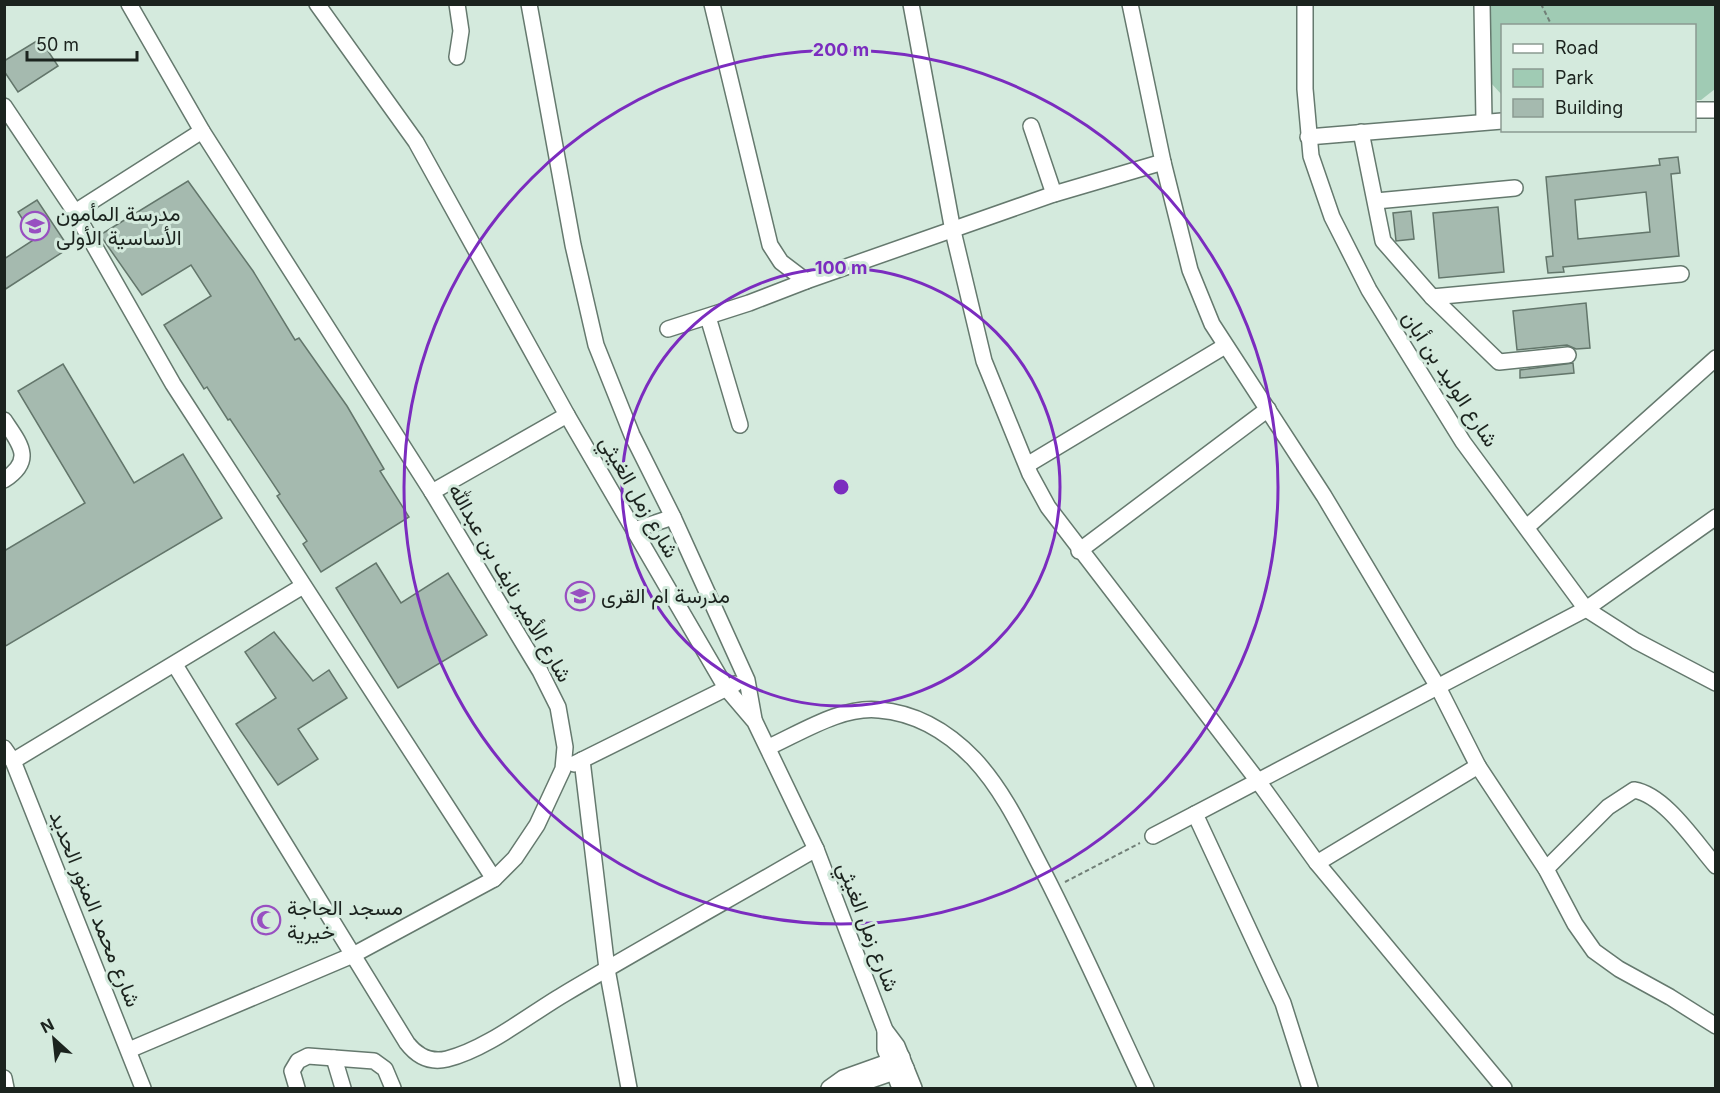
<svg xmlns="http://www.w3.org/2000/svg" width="1720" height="1093" font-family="Inter,Vazirmatn,sans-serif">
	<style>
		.green { fill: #a0cbb4 }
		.building { fill: #a5baaf; stroke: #63766b; stroke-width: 1.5; fill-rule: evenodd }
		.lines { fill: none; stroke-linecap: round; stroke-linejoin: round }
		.minor-casing { stroke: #65796e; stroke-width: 18 }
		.path { stroke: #717f77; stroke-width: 2; stroke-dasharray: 4.5 3; stroke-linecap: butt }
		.minor { stroke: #fff; stroke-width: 15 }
		.ring { fill: none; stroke: #7b2cbf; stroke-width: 3 }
		.labels { text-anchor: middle; stroke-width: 6; stroke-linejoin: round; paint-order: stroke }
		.poi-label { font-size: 21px; fill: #1b231e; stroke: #d4eadd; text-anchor: start }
		.street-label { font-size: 21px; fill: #1b231e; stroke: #d4eadd }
		.centre { fill: #7b2cbf; stroke: #d4eadd; stroke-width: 3 }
		.ring-label { font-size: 18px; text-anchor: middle; font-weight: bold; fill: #7b2cbf; stroke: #d4eadd; stroke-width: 6; stroke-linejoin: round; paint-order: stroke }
	</style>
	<rect width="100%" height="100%" fill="#d4eadd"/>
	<polygon class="green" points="1489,5 1715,5 1715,89 1701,100 1695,100 1694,26 1502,26 1502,95 1491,83"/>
	<g class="building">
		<polygon points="40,39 58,66 18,92 4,71 4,61"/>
		<path d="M1678,157L1680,173L1671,174L1679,256L1563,267L1564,272L1548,273L1546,257L1553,256L1546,177L1660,165L1659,159ZM1646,192L1650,232L1578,239L1575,200Z"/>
		<polygon points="188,181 253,271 295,340 299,338 347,406 384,469 380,471 409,517 321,572 303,544 307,541 277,496 280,494 230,419 228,420 207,387 204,389 164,325 211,296 191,265 142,295 100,235"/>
		<polygon points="37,200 69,248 4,290 4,259 35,239 18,212"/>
		<polygon points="1498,207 1504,272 1439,278 1433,213"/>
		<polygon points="1411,211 1414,239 1396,241 1393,213"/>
		<polygon points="1586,303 1590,348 1576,349 1567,345 1517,350 1513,311"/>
		<polygon points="1573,363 1574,373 1520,378 1520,370"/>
		<polygon points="63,364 134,483 183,454 222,518 4,647 4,551 85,503 18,391"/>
		<polygon points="376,563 401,603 448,573 487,635 398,688 336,588"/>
		<polygon points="274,632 313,681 329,670 347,698 298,729 318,759 278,785 236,724 276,698 245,652"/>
	</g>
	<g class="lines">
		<g class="minor-casing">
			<g id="minor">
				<polyline points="129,4 202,131 432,492 540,671 558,707 565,747 563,769 537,825 515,858 494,879 353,955 129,1050"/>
				<polyline points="317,4 416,142 567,415 726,688 755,722 816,849 885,1030 897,1046 914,1088"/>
				<polyline points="529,4 573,245 596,345 632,435 673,517 747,680 754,719"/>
				<polyline points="712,4 770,245 781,262 806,281 1054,194 1163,162"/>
				<polyline points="911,4 953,231 984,361 1030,474 1048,507 1258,781 1317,863 1504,1088"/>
				<polyline points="1130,4 1163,162 1190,270 1212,324 1324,496 1438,687 1478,766 1546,869 1575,924 1594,951 1619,969 1670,997 1716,1026"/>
				<polyline points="1305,4 1305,89 1311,156 1332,217 1369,290 1463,442 1586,609 1636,641 1716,683"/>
				<polyline points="1482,4 1484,121"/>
				<polyline points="457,57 461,31 457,4"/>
				<polyline points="4,106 75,212 173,384 494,879"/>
				<polyline points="1694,110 1716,110"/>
				<polyline points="1031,126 1054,194"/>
				<polyline points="1361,132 1383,241 1432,297 1499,362 1568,355"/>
				<polyline points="1308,137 1502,121"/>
				<polyline points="1376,201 1515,188"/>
				<polyline points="75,212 202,131"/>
				<polyline points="1432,297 1681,274"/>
				<polyline points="708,317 740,425"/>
				<polyline points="668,329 749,303 806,281"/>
				<path d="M4,420C20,444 35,460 4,480"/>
				<polyline points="1027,465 1225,346"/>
				<polyline points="432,492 567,415"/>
				<polyline points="1527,527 1716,358"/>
				<polyline points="634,530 673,517"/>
				<polyline points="1079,551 1268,409"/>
				<path d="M175,665L407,1043C417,1056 430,1063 447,1059C487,1049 530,1014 566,993C649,944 733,897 816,849"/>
				<path d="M769,747C802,732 842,706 879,710C917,713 948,732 974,759C1004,791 1023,833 1043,871C1080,943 1112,1016 1146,1088"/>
				<polyline points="4,748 13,761 143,1088"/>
				<polyline points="582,760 607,969 629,1088"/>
				<polyline points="13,761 303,586"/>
				<polyline points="574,764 735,684"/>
				<polyline points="1195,814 1283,1003 1310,1088"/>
				<polyline points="1153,836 1586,609 1716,517"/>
				<polyline points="1317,863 1478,766"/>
				<path d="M1546,869L1608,807L1634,790C1665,795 1695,842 1716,866"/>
				<polyline points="885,1030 885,1049 900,1088"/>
				<polyline points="334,1058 343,1088"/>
				<polyline points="4,1078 6,1088"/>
				<polyline points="297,1088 292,1071 298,1061 308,1056 374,1061 385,1069 393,1088"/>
				<polyline points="829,1088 843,1078 902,1057"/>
				<polyline points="848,1088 906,1068"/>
			</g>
		</g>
		<g class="path">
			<polyline points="1541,4 1552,26"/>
			<polyline points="1065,882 1140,843"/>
		</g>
		<use href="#minor" class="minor"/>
	</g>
	<g class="ring">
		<circle cx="841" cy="487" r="219"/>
		<circle cx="841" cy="487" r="437"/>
	</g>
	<defs>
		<g id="school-ring" transform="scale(1.5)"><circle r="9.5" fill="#d4eadd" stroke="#984fc1" stroke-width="1.5"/><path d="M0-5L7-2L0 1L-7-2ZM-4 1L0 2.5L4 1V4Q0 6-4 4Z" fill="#984fc1"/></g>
		<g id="mosque-ring" transform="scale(1.5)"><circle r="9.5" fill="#d4eadd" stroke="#984fc1" stroke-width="1.5"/><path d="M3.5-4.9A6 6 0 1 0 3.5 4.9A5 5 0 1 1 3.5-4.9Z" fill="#984fc1"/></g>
	</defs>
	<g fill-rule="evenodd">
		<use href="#school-ring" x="35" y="226"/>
		<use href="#school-ring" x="580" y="596"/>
		<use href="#mosque-ring" x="266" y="920"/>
	</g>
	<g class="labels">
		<g class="poi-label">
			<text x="56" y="221">مدرسة المأمون<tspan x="56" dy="24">الأساسية الأولى</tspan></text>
			<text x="601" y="603">مدرسة ام القرى</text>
			<text x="287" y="915">مسجد الحاجة<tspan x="287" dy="24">خيرية</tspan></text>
		</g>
		<g class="street-label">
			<text transform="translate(1450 379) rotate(57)" y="7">شارع الوليد بن أبان</text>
			<text transform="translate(639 497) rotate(60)" y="7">شارع زمل الغيثي</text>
			<text transform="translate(510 583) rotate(60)" y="7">شارع الأمير نايف بن عبدالله</text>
			<text transform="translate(95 909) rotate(68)" y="7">شارع محمد المنور الحديد</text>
			<text transform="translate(868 927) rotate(69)" y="7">شارع زمل الغيثي</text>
		</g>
	</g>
	<circle cx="841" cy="487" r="9" class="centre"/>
	<g class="ring-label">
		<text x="841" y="56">200 m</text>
		<text x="841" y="274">100 m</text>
	</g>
	<rect width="1720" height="1093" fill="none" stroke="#1b231e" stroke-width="12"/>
	<rect x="1501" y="24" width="195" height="108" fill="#d4eadd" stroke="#8a9a91" stroke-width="1.5"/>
	<rect x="1513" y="44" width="30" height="9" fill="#ffffff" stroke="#8a9a91" stroke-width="1.5"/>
	<text x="1555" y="54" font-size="18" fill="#1b231e">Road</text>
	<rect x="1513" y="69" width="30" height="18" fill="#a0cbb4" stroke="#8a9a91" stroke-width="1.5"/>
	<text x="1555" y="84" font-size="18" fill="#1b231e">Park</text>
	<rect x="1513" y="99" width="30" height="18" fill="#a5baaf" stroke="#8a9a91" stroke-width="1.5"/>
	<text x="1555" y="114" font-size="18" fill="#1b231e">Building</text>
	<g transform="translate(54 1039) rotate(333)" stroke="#d4eadd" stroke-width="4.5" paint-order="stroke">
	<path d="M0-4.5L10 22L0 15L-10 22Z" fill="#1b231e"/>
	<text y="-9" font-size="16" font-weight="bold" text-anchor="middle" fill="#1b231e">N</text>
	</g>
	<path d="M27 51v9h110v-9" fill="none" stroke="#1b231e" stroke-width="3"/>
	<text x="36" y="51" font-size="18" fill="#1b231e" stroke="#d4eadd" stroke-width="4.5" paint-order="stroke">50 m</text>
</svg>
